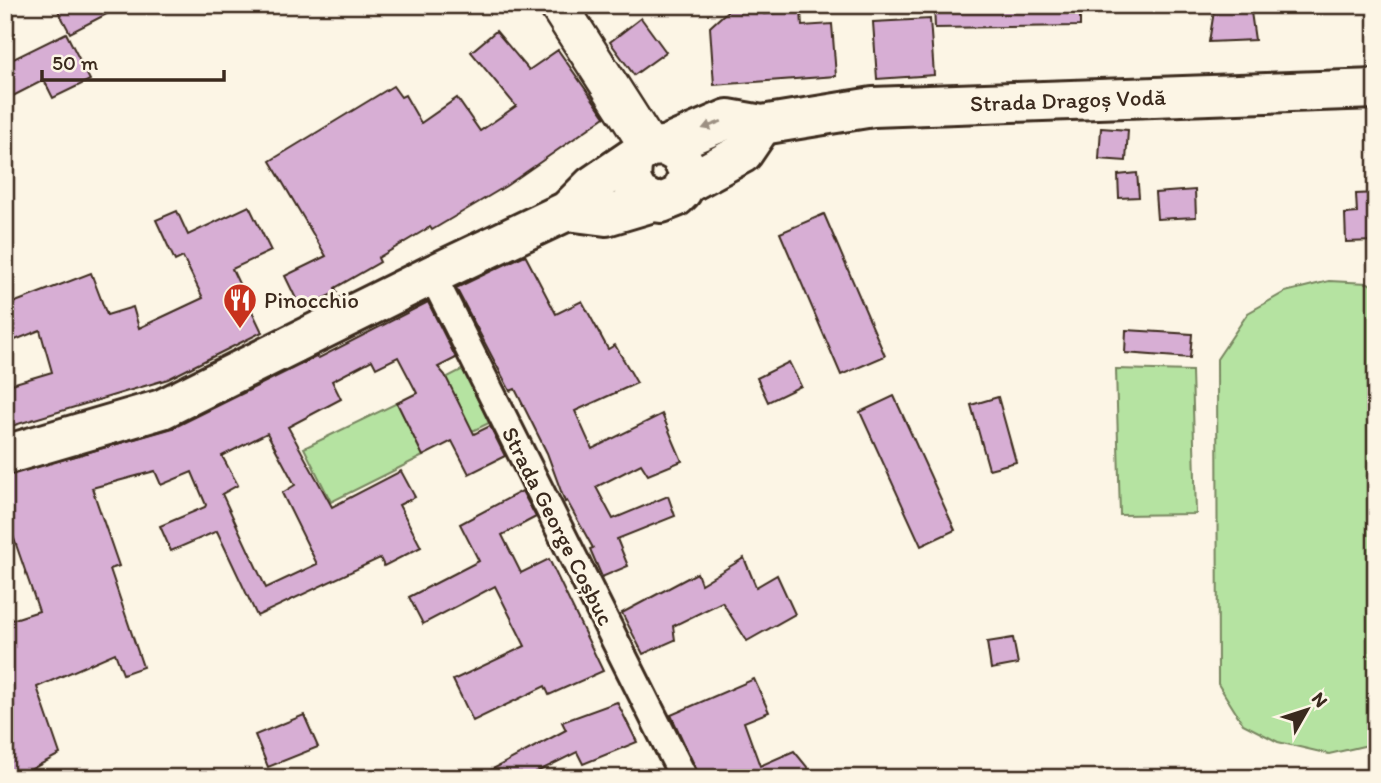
<svg xmlns="http://www.w3.org/2000/svg" width="1381" height="783" font-family="Itim,sans-serif">
	<style>
		.green { fill: #b5e3a1; stroke: #788660; stroke-width: 2 }
		.building { fill: #d7aed4; stroke: #3b2a1e; stroke-width: 2; fill-rule: evenodd }
		.lines { fill: none; stroke-linecap: round; stroke-linejoin: round }
		.minor-casing { stroke: #3b2a1e; stroke-width: 32 }
		.secondary-casing { stroke: #3b2a1e; stroke-width: 42 }
		.primary-casing { stroke: #3b2a1e; stroke-width: 44 }
		.minor { stroke: #fcf5e5; stroke-width: 26 }
		.secondary { stroke: #fcf5e5; stroke-width: 37 }
		.primary { stroke: #fcf5e5; stroke-width: 38 }
		.oneway { fill: #9c9082 }
		.labels { text-anchor: middle; stroke-width: 6; stroke-linejoin: round; paint-order: stroke }
		.street-label { font-size: 23px; fill: #3b2a1e; stroke: #fcf5e5 }
		.poi-label { font-size: 23px; fill: #3b2a1e; stroke: #fcf5e5; text-anchor: start }
	</style>
	<rect width="100%" height="100%" fill="#fcf5e5"/>
	<filter id="ink" filterUnits="userSpaceOnUse"><feTurbulence type="fractalNoise" baseFrequency=".0143" numOctaves="2"/><feDisplacementMap in="SourceGraphic" scale="14" xChannelSelector="R" yChannelSelector="G"/><feConvolveMatrix kernelMatrix="1 2 1 2 8 2 1 2 1" color-interpolation-filters="sRGB"/></filter>
	<g filter="url(#ink)">
		<g class="green">
			<polygon points="1329,281 1368,283 1376,288 1376,740 1368,745 1329,754 1278,742 1243,724 1218,684 1217,359 1248,313 1285,292"/>
			<polygon points="463,369 489,423 464,435 438,382"/>
			<polygon points="1116,369 1192,371 1196,514 1120,515"/>
			<polygon points="397,403 423,456 331,502 304,448"/>
		</g>
		<g class="building">
			<polygon points="55,5 124,5 70,33"/>
			<polygon points="734,5 764,5 764,14 801,11 802,26 832,24 836,76 714,85 710,27"/>
			<polygon points="934,5 1080,5 1080,26 935,28"/>
			<polygon points="1215,5 1250,5 1255,40 1209,42"/>
			<polygon points="641,18 666,52 634,75 610,42"/>
			<polygon points="930,19 934,75 877,79 873,22"/>
			<polygon points="496,31 529,70 558,50 605,117 506,186 432,230 430,227 378,258 380,262 335,288 337,292 301,309 285,276 326,256 270,161 393,86 401,97 405,95 421,123 457,98 480,131 516,106 471,52"/>
			<polygon points="66,33 90,80 53,98 44,80 5,100 5,63"/>
			<polygon points="1101,128 1128,130 1126,161 1099,159"/>
			<polygon points="1137,173 1139,197 1119,198 1118,175"/>
			<polygon points="1195,190 1196,217 1157,219 1155,193"/>
			<polygon points="1376,193 1376,241 1346,242 1345,214 1357,213 1356,194"/>
			<polygon points="249,206 271,251 232,269 262,332 168,379 5,428 5,386 52,372 40,330 5,344 5,306 91,273 107,315 133,307 139,328 203,298 183,257 175,261 156,220 177,211 188,235"/>
			<polygon points="824,214 885,356 841,375 780,233"/>
			<polygon points="525,255 556,314 582,301 608,349 615,345 637,383 575,411 592,449 662,414 682,461 648,475 641,464 596,487 613,519 668,496 675,516 617,539 628,566 602,577 590,549 593,548 567,501 565,502 547,453 515,389 510,391 456,288"/>
			<path d="M428,302L456,358L438,367L445,375L474,434L490,426L505,456L469,474L452,441L423,456L397,403L417,393L398,357L376,368L372,360L332,381L341,399L288,427L332,507L401,471L415,497L399,505L421,547L384,566L380,558L257,616L217,531L171,551L160,526L205,507L206,505L192,472L161,485L155,471L92,488L119,566L110,569L143,667L123,674L115,653L37,687L60,754L28,771L31,778H5V622L39,611L11,530L5,532V476L173,428L318,356L319,358ZM267,433L295,485L282,493L317,564L266,588L222,494L238,485L222,456Z"/>
			<polygon points="1126,330 1192,334 1190,358 1125,353"/>
			<polygon points="789,362 801,386 768,402 757,378"/>
			<polygon points="894,396 955,530 921,546 860,412"/>
			<polygon points="998,397 1016,462 989,469 971,405"/>
			<polygon points="522,491 536,517 502,535 521,573 549,559 603,671 549,695 545,686 473,721 453,680 525,646 495,586 423,624 409,597 479,561 460,524"/>
			<polygon points="744,558 756,587 777,575 795,614 747,641 722,602 673,626 675,640 643,654 622,613 697,573 701,584"/>
			<polygon points="1013,638 1018,664 991,669 987,642"/>
			<polygon points="754,679 769,712 744,722 760,766 794,751 816,778 700,778 671,715"/>
			<polygon points="617,702 637,742 583,764 577,752 525,778 476,778 566,730 562,722"/>
			<polygon points="304,715 318,747 268,767 255,735"/>
		</g>
		<g class="lines">
			<g class="minor-casing">
				<polyline id="minor" points="432,275 684,778"/>
			</g>
			<g class="secondary-casing">
				<polyline id="secondary" points="558,5 649,147"/>
			</g>
			<g class="primary-casing">
				<g id="primary">
					<polyline points="665,146 728,119 762,125 873,107 1376,89"/>
					<polyline points="686,184 743,153 762,125"/>
					<polyline points="567,211 606,216 653,202"/>
					<polyline points="5,455 162,409 432,275 567,211 592,186 649,147 665,146 679,154 687,168 688,176 682,191 676,197 661,203 653,202 638,194 631,180 632,164 636,157"/>
				</g>
			</g>
			<use href="#minor" class="minor"/>
			<use href="#secondary" class="secondary"/>
			<use href="#primary" class="primary"/>
		</g>
		<defs><path id="oneway-solid" d="M-6-.8H1V-3.2L6.5 0L1 3.2V.8H-6Z" transform="scale(1.75)"/></defs>
		<use class="oneway" href="#oneway-solid" transform="translate(712 125) rotate(159)"/>
	</g>
	<defs>
		<g id="restaurant-pin" transform="scale(1.75)"><path d="M0 17L-7.5 6A9.5 9.5 0 1 1 7.5 6Z" fill="#c8321e" stroke="#fcf5e5"/><path d="M-5-6h1v4h1v-4h1v4h1v-4h1v5L-1.5 .5V6h-2V.5L-5-1ZM5-6V6H3V1.5H1.5Q1.5-4 5-6Z" fill="#fff"/></g>
	</defs>
	<g fill-rule="evenodd">
		<use href="#restaurant-pin" x="240" y="300"/>
	</g>
	<g class="labels">
		<g class="street-label">
			<text transform="translate(1068 100) rotate(-2)" y="8">Strada Dragoș Vodă</text>
			<text transform="translate(558 526) rotate(63)" y="8">Strada George Coșbuc</text>
		</g>
		<g class="poi-label">
			<text x="264" y="308">Pinocchio</text>
		</g>
	</g>
	<rect width="1381" height="783" fill="none" stroke="#fcf5e5" stroke-width="28"/>
	<rect x="14" y="14" width="1353" height="755" fill="none" stroke="#3b2a1e" stroke-width="2.5" filter="url(#ink)"/>
	<g transform="translate(1307 710) rotate(51)" stroke="#fcf5e5" stroke-width="5" paint-order="stroke">
	<path d="M0-5L12 26L0 18L-12 26Z" fill="#3b2a1e"/>
	<text y="-10" font-size="19" font-weight="bold" text-anchor="middle" fill="#3b2a1e">N</text>
	</g>
	<path d="M42 70v10h182v-10" fill="none" stroke="#3b2a1e" stroke-width="3.5"/>
	<text x="52" y="70" font-size="21" fill="#3b2a1e" stroke="#fcf5e5" stroke-width="5" paint-order="stroke">50 m</text>
</svg>
